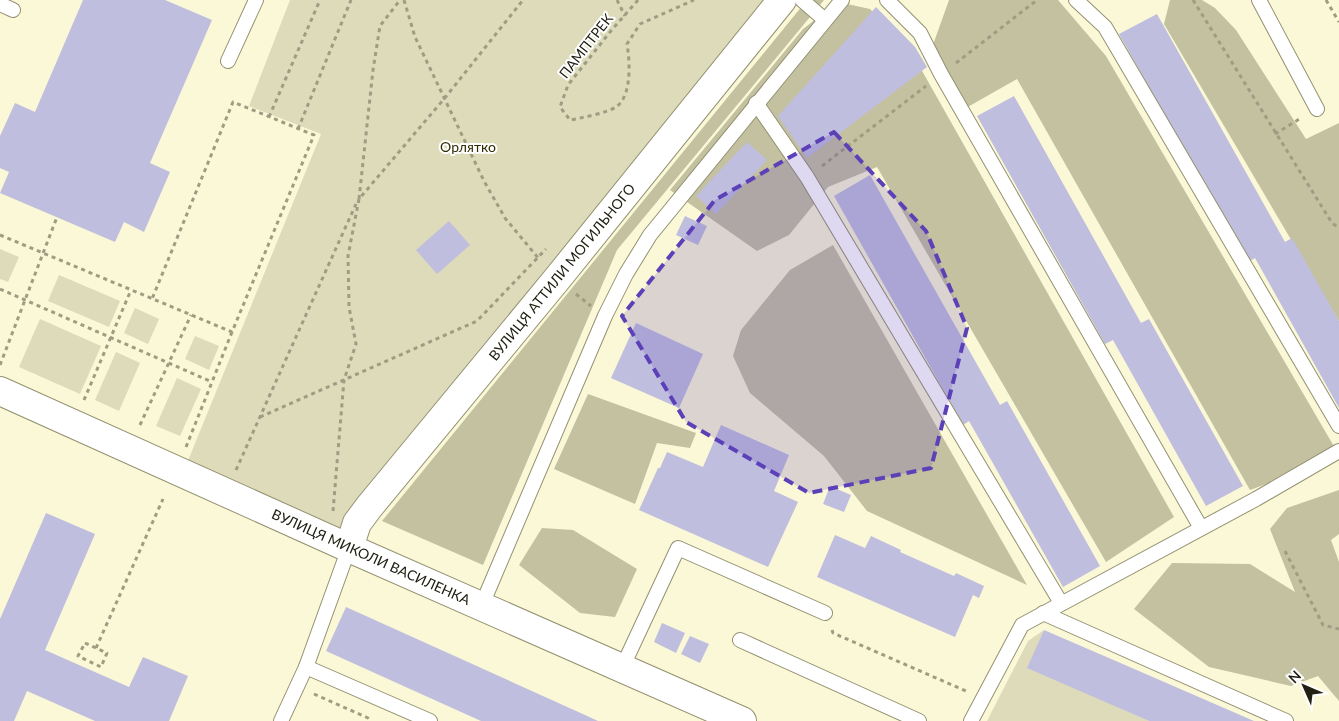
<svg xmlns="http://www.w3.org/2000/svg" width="1339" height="721" font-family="Lato,sans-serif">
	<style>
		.green { fill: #dddbba }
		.forest { fill: #c3c1a0 }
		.building { fill: #c0bede }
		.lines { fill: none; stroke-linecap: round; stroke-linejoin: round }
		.lane-casing { stroke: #949172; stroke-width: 16 }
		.street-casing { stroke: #949172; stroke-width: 30 }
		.path { stroke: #9e9d84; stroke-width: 3; stroke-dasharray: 4 4; stroke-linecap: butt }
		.lane { stroke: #fff; stroke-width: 14 }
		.street { stroke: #fff; stroke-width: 28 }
		.marked { fill: #5c40b8; fill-opacity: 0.2; stroke: #5c40b8; stroke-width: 4; stroke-dasharray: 10 6; stroke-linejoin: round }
		.labels { text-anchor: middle; stroke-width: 4; stroke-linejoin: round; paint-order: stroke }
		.street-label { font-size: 14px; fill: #212013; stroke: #fff }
		.park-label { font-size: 14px; fill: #2f2b00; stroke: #fff }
	</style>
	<rect width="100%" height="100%" fill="#faf8d6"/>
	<g class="green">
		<polygon points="290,0 778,0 350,536 185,468 321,134 249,106"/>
		<polygon points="0,249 19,257 8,282 0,279"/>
		<polygon points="59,275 120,301 109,327 48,301"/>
		<polygon points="135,308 159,319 148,344 124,333"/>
		<polygon points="40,319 101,346 80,394 19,367"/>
		<polygon points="195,336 219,346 209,370 185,359"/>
		<polygon points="116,352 140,363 119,411 95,400"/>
		<polygon points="177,378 201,389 180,436 156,426"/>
		<polygon points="1044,630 1028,667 1149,721 987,721 1028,641"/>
	</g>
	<g class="forest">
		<polygon points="807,0 824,0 617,250 483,565 382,521"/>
		<polygon points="949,0 1058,0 1106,56 1339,455 1339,458 1250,490 1017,79 966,108 929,56"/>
		<polygon points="1170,0 1202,0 1215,8 1236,30 1306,139 1339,123 1339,321 1164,24"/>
		<polygon points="838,2 870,9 908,46 1174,517 1106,562 877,167 828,187 789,235 757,251 670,190 803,29"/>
		<polygon points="833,245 1027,585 867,511 824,456 750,393 733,356 741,330 790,270"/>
		<polygon points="588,394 696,433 690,448 657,443 635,504 554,469"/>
		<polygon points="1339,490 1339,534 1331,540 1339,562 1339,701 1318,676 1291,686 1209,667 1134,609 1172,563 1250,564 1295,592 1270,529 1287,508"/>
		<polygon points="542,528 573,530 637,569 615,617 580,613 519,565"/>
	</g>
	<g class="building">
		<polygon points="83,0 165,0 212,20 150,163 170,172 144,232 124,222 115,242 0,193 9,172 0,168 0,136 15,103 35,112"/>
		<polygon points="876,7 915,47 927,67 807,158 778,116"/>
		<polygon points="1157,14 1285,242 1292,238 1339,321 1339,408 1255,258 1248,262 1119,34"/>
		<polygon points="1014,96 1141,323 1149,319 1243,486 1206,506 1113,340 1105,344 977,116"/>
		<polygon points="747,142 767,160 716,214 696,196"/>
		<polygon points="870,175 1000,405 1007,401 1100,566 1063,587 969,421 963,425 834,196"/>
		<polygon points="685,216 707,226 698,245 676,235"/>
		<polygon points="449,221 470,245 437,274 416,250"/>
		<polygon points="636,323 703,354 679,408 611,378"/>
		<polygon points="721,425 789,455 774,491 798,502 768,567 639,510 658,468 660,468 667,452 703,467"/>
		<polygon points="830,486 851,495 844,512 823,504"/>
		<polygon points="46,513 95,534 45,650 129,687 143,657 188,676 169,721 95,721 27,691 14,721 0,721 0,619"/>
		<polygon points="835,535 865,548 871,536 901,550 900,552 954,576 956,573 984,586 979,598 973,595 955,637 817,577"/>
		<polygon points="346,607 585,715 598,721 481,721 326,651"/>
		<polygon points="662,623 685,633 676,653 654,642"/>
		<polygon points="1044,630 1132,668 1254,721 1149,721 1027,668"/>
		<polygon points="690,636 709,644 700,663 681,654"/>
	</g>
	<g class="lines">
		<g class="lane-casing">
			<g id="lane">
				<polyline points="802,0 825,20"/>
				<polyline points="887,0 920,33 941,74 1201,528"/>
				<polyline points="1076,0 1105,27 1339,426"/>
				<polyline points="1259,0 1317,109"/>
				<polyline points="0,4 13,10"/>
				<polyline points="228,61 256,0"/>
				<polyline points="756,103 807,177 1061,603"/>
				<polyline points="481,607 605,316 626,274 650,235 842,0"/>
				<polyline points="1043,613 1286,721"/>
				<polyline points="740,640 919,721"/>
				<polyline points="306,667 430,721"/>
				<polyline points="622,668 678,548 825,613"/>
				<polyline points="281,721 306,667 349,548"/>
				<polyline points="971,721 1022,625 1256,499 1339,451"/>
			</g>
		</g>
		<g class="street-casing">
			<g id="street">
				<polyline points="0,391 349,548 742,721"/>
				<polyline points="349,548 357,523 369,507 557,279 782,0"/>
			</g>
		</g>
		<g class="path">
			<polyline points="404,0 415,37 484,181 505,218 539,259"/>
			<polyline points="617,0 625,16"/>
			<path d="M638,0L610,32L568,85L560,107L570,120C581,118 607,113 616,107C632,96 630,62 627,44L640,24L694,0"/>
			<polyline points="1193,0 1332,223 1339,228"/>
			<polyline points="1326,0 1339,22"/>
			<polyline points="956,63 1037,0"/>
			<polyline points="269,117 320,0"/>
			<polyline points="298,129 351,0"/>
			<polyline points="1275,134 1301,118"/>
			<polyline points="822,166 926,86"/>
			<polyline points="359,199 373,70 380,26 400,0"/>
			<polyline points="0,235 232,332 314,135 233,102 152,299"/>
			<polyline points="0,289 212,382"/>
			<polyline points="576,294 591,306"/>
			<polyline points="0,365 57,217"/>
			<polyline points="84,400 131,290"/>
			<polyline points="260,417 477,321 546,249"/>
			<polyline points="140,425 191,315"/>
			<polyline points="186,447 232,332"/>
			<polyline points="236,470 356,204"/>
			<polyline points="333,511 344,380 356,344 349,307 348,256 359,199 444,99 523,0"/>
			<polyline points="1285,551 1323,625 1339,629"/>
			<polyline points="832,630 833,633 966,691"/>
			<polygon points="85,643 107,653 101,667 78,656"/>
			<polyline points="96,648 163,499"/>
			<polyline points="314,694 368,718 371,721"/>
		</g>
		<use href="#lane" class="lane"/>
		<use href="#street" class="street"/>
	</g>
	<path class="marked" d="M834,132L926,231L967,328L931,468L809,493L686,422L622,316L715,200Z"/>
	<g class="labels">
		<g class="street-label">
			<text transform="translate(586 46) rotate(-52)" y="5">ПАМПТРЕК</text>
			<text transform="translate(562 272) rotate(-51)" y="5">ВУЛИЦЯ АТТИЛИ МОГИЛЬНОГО</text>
			<text transform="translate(371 557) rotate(24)" y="5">ВУЛИЦЯ МИКОЛИ ВАСИЛЕНКА</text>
		</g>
		<g class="park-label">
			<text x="468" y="152">Орлятко</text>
		</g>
	</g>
	<g transform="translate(1304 686) rotate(315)" stroke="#ffffff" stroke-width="4" paint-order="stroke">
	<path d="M0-4L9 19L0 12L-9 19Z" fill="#212013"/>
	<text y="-8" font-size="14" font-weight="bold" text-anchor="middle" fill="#212013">N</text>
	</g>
</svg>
